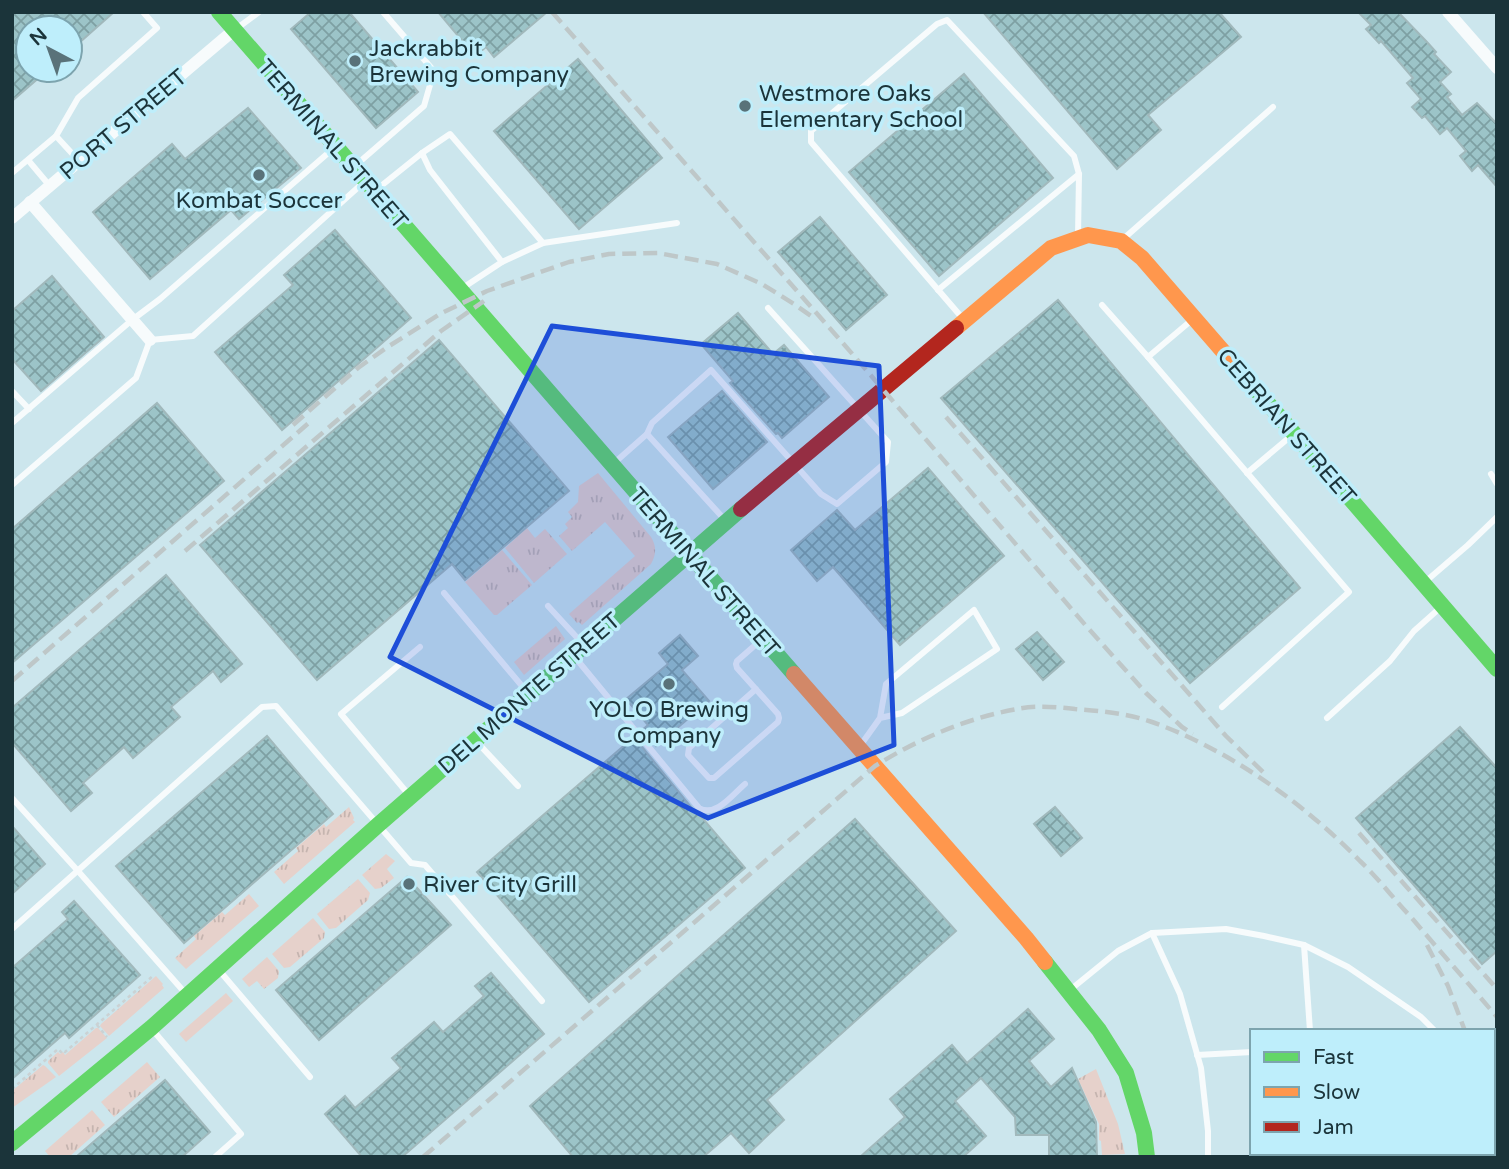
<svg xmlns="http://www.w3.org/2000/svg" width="1509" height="1169" font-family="'Varela Round',sans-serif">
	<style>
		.grass { fill: url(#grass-tufts) }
		.building { fill: url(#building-cross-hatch); stroke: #a1b9bc; stroke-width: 2 }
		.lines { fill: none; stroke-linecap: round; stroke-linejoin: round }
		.path { stroke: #cad2d4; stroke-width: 2.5; stroke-dasharray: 3.5 3.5; stroke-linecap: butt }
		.lane { stroke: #f7fbfc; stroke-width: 6 }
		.street { stroke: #f7fbfc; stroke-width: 12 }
		.fast { stroke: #63d668; stroke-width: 16 }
		.slow { stroke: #ff974d; stroke-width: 16 }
		.jam { stroke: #b3261e; stroke-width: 16 }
		.rail { stroke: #bec7c8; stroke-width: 4.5; stroke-dasharray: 14 7; stroke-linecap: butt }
		.marked { fill: #1d4ed8; fill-opacity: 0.2; stroke: #1d4ed8; stroke-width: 5; stroke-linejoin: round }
		.poi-dot { fill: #597279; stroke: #beeefb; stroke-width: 2.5 }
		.labels { text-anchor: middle; stroke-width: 7; stroke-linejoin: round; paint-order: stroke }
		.poi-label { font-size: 23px; fill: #1b343a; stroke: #beeefb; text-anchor: start }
		.street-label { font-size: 23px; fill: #1b343a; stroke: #beeefb }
	</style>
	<defs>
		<pattern id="grass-tufts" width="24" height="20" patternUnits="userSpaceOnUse" patternTransform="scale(1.75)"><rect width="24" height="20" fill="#e6d1cb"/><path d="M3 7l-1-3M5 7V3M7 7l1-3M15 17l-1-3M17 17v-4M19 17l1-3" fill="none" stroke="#c5b4af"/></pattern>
		<pattern id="building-cross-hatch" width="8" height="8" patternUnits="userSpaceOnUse" patternTransform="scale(1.75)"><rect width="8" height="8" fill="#9cc4c8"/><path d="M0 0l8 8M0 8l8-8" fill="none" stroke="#7ea0a3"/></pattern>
	</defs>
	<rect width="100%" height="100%" fill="#cce6ed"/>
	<g class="grass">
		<path d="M598,473L651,537C657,547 656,555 651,564L582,625L579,622L577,623L569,614L635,556L605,522L572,551L559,536L568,528L565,524L572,517L568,512L578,502L579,486Z"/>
		<polygon points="527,528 535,538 545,529 567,554 534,583 505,548"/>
		<polygon points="502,550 532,585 497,615 494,615 465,582"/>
		<polygon points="556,626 565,639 524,675 514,662"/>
		<polygon points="349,807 354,818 353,820 355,822 284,884 274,872 298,851 296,848 324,824 326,827"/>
		<polygon points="386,854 395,861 387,869 394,878 381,888 375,889 362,875"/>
		<polygon points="358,879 370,893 368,900 336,928 329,929 317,914"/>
		<polygon points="249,894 259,906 186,969 175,958 196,939 194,936 222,912 225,915"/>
		<polygon points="313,918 325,932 324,938 290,967 284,968 272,954"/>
		<polygon points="267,957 279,971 278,978 264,989 257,981 249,987 242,979"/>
		<polygon points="156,976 163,984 162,985 164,988 109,1036 100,1026 101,1024"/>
		<polygon points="226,993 233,1001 186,1042 179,1034"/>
		<polygon points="96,1028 98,1028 107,1038 59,1076 48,1063 48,1061 58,1052 60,1054 63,1052 65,1055"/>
		<polygon points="147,1062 160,1077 114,1117 101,1102"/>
		<polygon points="43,1065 45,1066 56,1077 12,1108 12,1091"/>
		<polygon points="1096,1069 1118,1124 1125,1154 1102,1155 1101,1141 1099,1140 1099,1124 1078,1079"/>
		<polygon points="92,1110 105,1125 69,1157 50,1157 45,1151"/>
	</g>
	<g class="building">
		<polygon points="12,12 114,12 70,51 70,28 28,28 28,70 48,70 12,101"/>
		<polygon points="311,12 349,12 418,92 376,128 291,29"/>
		<polygon points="438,12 547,12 494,57 486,47 475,56"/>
		<polygon points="983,12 1219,12 1241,37 1148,115 1161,130 1117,169"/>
		<polygon points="1358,12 1398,12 1427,42 1436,52 1434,54 1451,72 1440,82 1451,94 1447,97 1462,115 1477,103 1497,124 1497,187 1478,165 1472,171 1460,156 1466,151 1447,128 1440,134 1425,116 1422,118 1412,107 1421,99 1407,83 1413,78 1381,41 1379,43 1366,29 1371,25"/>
		<polygon points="578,59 662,158 579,229 494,131"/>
		<polygon points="964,74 1053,178 939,276 849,172"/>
		<polygon points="248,108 301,168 239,219 231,210 150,279 93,212 172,144 185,159"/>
		<polygon points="820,217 887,295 846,330 778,252"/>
		<polygon points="335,230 411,318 282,430 215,352 293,285 284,275"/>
		<polygon points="52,276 104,337 41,391 12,359 12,311"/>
		<polygon points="1058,300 1300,588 1190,683 941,398"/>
		<polygon points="738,313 773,354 784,345 829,397 782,438 778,433 776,434 730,383 733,381 701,344"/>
		<polygon points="439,340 569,491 465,580 452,564 317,680 200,545"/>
		<polygon points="722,391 767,442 713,489 668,437"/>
		<polygon points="157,403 224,481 12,663 12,529"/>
		<polygon points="928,468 1004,556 900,645 833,567 817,581 791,550 837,510 855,530"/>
		<polygon points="166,575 242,664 221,682 213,671 171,707 180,717 133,758 124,747 83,783 92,793 71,811 12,743 12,708"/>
		<polygon points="1037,632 1064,662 1043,680 1016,649"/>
		<polygon points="680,635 698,656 682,670 709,701 656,746 642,730 648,725 626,699 668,664 659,653"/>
		<polygon points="1460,727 1497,768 1497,951 1482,964 1356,818"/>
		<polygon points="267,736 333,814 184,943 116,866"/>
		<polygon points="634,737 695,812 699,814 745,868 589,1002 477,872"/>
		<polygon points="1055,807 1082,838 1061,856 1034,824"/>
		<polygon points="855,819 956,931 767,1100 784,1120 749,1153 731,1133 703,1157 573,1157 530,1106"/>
		<polygon points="12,826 45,864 12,894"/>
		<polygon points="407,877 451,925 319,1040 276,990"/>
		<polygon points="74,901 140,975 69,1038 65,1033 12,1079 12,968 68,919 62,912"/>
		<polygon points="491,973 544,1034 402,1157 362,1157 325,1114 345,1096 355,1108 401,1068 392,1058 434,1022 443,1032 484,996 475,986"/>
		<polygon points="1028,1009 1054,1039 1029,1061 1051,1087 1072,1068 1096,1122 1097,1157 1049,1157 1049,1135 1016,1135 1015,1117 981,1078 955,1101 986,1136 963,1157 860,1157 905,1117 890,1099 952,1045 967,1063"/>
		<polygon points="165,1080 210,1132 182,1157 76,1157"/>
	</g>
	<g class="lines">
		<g class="path">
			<polyline points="97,1025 107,1037"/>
			<polyline points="12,1089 58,1049 61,1052 63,1050 65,1052 154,975"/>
		</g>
		<g class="lane">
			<polyline points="236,29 259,12"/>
			<polyline points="422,153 430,170 502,262"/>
			<polyline points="28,160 49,185"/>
			<polyline points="78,160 56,136 78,98 157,28 143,12"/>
			<polyline points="356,165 424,106 434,71 383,12"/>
			<polyline points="12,173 56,136"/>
			<polyline points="376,190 422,153 450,134 543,243"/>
			<polyline points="1122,240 1273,107"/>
			<polyline points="461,289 502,262 543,243 677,223"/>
			<polyline points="938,290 1079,174"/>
			<polyline points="1102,305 1148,357 1193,319"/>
			<polyline points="964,320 811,142 811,131 937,24 947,20 1074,156 1079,174 1078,237"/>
			<polyline points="1148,357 1349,592 1222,707"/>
			<polyline points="12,391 29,409"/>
			<polyline points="12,423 132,320 160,299 335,147"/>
			<polyline points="647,434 652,423 711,370 821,494 837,504 886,462 888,442 768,308"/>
			<polyline points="613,464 647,434 725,520"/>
			<polyline points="1247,473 1291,436"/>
			<polyline points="1491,474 1497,484"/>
			<polyline points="12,485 136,378 150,340 193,336 364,182"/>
			<polyline points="1425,582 1468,545 1497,517"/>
			<polyline points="444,593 527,692"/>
			<polyline points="548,606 582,643"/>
			<path d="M574,656L699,808C716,818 733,794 745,784"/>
			<polyline points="756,689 689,748 688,755 709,778 714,778 778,722 779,718 778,714 737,668 736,664 737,661 761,640"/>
			<polyline points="1327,718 1390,661 1414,631 1441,607"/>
			<polyline points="476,741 518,786"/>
			<polyline points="860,746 880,718 886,684 974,610 997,649 902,713 880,718"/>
			<polyline points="409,795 341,714 420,647"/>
			<polyline points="12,798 78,871 186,994"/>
			<polyline points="12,929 262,707 276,706 411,863 425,865 542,1001"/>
			<polyline points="1152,933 1180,994 1201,1068 1208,1131 1208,1157"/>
			<polyline points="1304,945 1310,1031"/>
			<polyline points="218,969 310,1077"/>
			<polyline points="1070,990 1118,951 1152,933 1226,929 1264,936 1304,945 1348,967 1421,1017 1435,1031"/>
			<polyline points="151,1028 241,1134 215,1157"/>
			<polyline points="1197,1055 1252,1052"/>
			<polyline points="1302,1157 1302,1153"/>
		</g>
		<g class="street">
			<polyline points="1448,12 1497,68"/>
			<polyline points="30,202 150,340"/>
			<polyline points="12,218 234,30"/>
		</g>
		<g class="fast">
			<polyline points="219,12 794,674"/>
			<polyline points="1247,379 1497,669"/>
			<polyline points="1045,962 1099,1030 1126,1073 1144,1133 1147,1157"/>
			<polyline points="12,1143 151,1028 378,825 741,509"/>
		</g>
		<g class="slow">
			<polyline points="956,328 1051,248 1088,235 1121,241 1142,258 1247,379"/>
			<polyline points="794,674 1026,938 1045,962"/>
		</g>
		<polyline class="jam" points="741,509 956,328"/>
		<g class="rail">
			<polyline points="552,12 855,357 1087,627 1146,693 1182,727 1193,734"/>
			<polyline points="946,417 1226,736 1265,774"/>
			<polyline points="293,425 358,368 386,348 440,314 487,291 569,262 609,254 658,253 717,264 762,284 794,304 811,316"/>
			<polyline points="185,551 441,331 484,301"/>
			<polyline points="12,681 311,421"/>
			<polyline points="1359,833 1497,989"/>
			<polyline points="1427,945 1448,986 1465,1031"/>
			<polyline points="1475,1153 1475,1157"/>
			<path d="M423,1157L875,766C918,739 967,718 1017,709C1035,705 1057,707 1075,709C1100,711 1125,713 1149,721C1225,747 1304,803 1360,861C1378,878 1393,898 1410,916C1439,950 1468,983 1497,1017"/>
		</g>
	</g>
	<path class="marked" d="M552,326L879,366L894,745L708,818L390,657Z"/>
	<g class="poi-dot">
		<circle cx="355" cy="61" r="7"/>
		<circle cx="745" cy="106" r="7"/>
		<circle cx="259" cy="175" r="7"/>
		<circle cx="669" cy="684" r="7"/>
		<circle cx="409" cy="884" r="7"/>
	</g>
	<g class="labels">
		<g class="poi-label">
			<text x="369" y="56">Jackrabbit<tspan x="369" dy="26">Brewing Company</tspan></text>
			<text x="759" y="101">Westmore Oaks<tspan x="759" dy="26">Elementary School</tspan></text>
			<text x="259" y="208" text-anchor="middle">Kombat Soccer</text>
			<text x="669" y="717" text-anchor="middle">YOLO Brewing<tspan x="669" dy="26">Company</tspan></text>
			<text x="423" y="892">River City Grill</text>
		</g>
		<g class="street-label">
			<text transform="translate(123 124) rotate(-40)" y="8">PORT STREET</text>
			<text transform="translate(333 144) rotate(49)" y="8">TERMINAL STREET</text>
			<text transform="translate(1287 426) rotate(49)" y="8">CEBRIAN STREET</text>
			<text transform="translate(705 572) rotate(49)" y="8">TERMINAL STREET</text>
			<text transform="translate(529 693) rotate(-41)" y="8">DEL MONTE STREET</text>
		</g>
	</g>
	<rect width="1509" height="1169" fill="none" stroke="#1b343a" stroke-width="28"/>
	<rect x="1250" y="1029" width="245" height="126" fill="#beeefb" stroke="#7da4ae" stroke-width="2"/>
	<rect x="1264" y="1052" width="35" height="10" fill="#63d668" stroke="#7da4ae" stroke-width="2"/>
	<text x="1313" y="1064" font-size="21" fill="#1b343a">Fast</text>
	<rect x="1264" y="1087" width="35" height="10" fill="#ff974d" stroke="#7da4ae" stroke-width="2"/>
	<text x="1313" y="1099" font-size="21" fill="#1b343a">Slow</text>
	<rect x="1264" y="1122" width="35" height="10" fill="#b3261e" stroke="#7da4ae" stroke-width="2"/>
	<text x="1313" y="1134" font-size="21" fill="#1b343a">Jam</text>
	<g transform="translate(49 49) rotate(319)"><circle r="33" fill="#beeefb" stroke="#7da4ae" stroke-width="2"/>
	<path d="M0-5L12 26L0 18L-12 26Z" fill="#597279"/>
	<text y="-10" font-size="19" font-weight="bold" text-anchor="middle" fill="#1b343a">N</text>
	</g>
</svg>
